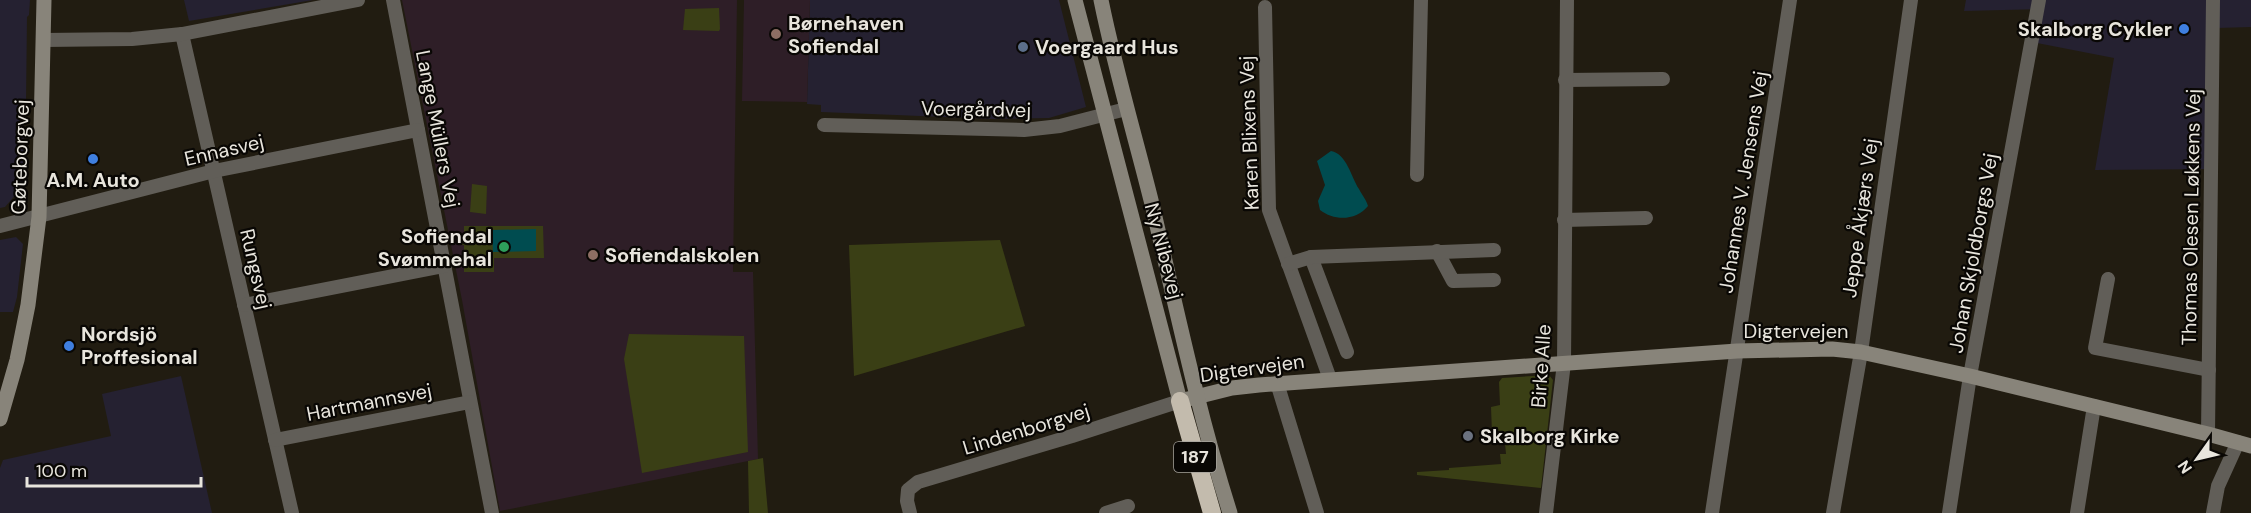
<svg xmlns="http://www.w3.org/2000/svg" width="2251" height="513" font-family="'DM Sans',sans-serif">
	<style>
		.commercial { fill: #252131 }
		.education { fill: #2e1e27 }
		.green { fill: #3a3f15 }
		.water { fill: #004c50 }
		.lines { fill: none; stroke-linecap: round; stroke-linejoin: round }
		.street { stroke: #615e58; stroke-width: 14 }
		.secondary { stroke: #88847a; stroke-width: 15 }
		.highway { stroke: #c3bbad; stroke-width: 18 }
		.shop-dot { fill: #3f7fe0; stroke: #090704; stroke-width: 2 }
		.education-dot { fill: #8d6e63; stroke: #090704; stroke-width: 2 }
		.service-dot { fill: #5c6f8a; stroke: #090704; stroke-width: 2 }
		.leisure-dot { fill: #2e9e5b; stroke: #090704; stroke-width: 2 }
		.worship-dot { fill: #6b7280; stroke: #090704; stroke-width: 2 }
		.labels { text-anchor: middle; stroke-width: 4.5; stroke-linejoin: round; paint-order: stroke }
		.shield { fill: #090704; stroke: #a5a29c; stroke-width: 1.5 }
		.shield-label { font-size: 18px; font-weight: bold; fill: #e8e5dd }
		.poi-label { font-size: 20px; font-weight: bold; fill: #e8e5dd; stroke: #090704; text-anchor: start }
		.street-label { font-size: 20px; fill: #e8e5dd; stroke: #090704 }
	</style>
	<rect width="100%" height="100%" fill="#211c11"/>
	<g class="commercial">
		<polygon points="0,0 30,0 29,15 27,17 26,103 24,107 23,186 5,207 0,208"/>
		<polygon points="184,0 313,0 189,21"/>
		<polygon points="810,0 1059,0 1086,107 1049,118 995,119 821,112 821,105 807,104"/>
		<polygon points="1966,0 2251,0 2251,27 2217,28 2214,169 2095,170 2114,58 2037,43 2044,9 1964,11"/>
		<polygon points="16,237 23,244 17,297 13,312 0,312 0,240"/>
		<polygon points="181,376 212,513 0,513 0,468 3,460 111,436 102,394"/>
	</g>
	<g class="education">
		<polygon points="402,0 737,0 733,272 753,272 758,459 500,511 462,300"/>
		<polygon points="744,0 810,0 807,102 742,101"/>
	</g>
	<g class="green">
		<polygon points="719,8 720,29 719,31 683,30 685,9"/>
		<polygon points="472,184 487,186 486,214 470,212"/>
		<polygon points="464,226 543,226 544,258 494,258 494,272 464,272 464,258 462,258 462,253 464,253 464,245 462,245 461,240 464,240"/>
		<polygon points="1000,240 1025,326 854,376 849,245"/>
		<polygon points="629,334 744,336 748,452 642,473 624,359"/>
		<polygon points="1549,375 1553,380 1541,488 1417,475 1417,472 1449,470 1449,468 1501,464 1500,454 1506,454 1504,432 1492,433 1491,407 1500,405 1499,382 1502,378"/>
		<polygon points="763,458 768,513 749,513 748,461"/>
	</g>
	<g class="water">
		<path d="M1331,151C1347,154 1351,177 1359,189C1362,195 1366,199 1368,206C1356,221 1334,221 1320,210L1318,201L1325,185L1317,161Z"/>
		<polygon points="536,229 536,251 493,252 492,230"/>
	</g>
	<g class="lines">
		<g class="street">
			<polyline points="393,0 492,513"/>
			<polyline points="1265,7 1269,210 1330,379"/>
			<polyline points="182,34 292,513"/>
			<polyline points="44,40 132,39 182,34 358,0"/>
			<polyline points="1565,80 1663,79"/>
			<polyline points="824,125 1024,130 1060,126 1126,109"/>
			<polyline points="1417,175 1421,0"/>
			<polyline points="1564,220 1646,218"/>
			<polyline points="0,226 214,171 418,130"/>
			<polyline points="1437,251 1453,281 1494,280"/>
			<polyline points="1311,257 1347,352"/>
			<polyline points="1288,264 1311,257 1494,250"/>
			<polyline points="2108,279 2095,348 2209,370"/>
			<polyline points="244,305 444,266"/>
			<polyline points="1277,383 1317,513"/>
			<polyline points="2208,434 2213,0"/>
			<polyline points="275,440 470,402"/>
			<polyline points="910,513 907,501 908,490 918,482 1072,436 1180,401"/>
			<polyline points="1106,513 1128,506"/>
			<polyline points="1546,513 1564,363 1567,0"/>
			<polyline points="1712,513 1790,0"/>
			<polyline points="1833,513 1861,352 1911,0"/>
			<polyline points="1949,513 1970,376 2039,0"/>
			<polyline points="2077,513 2094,406"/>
			<polyline points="2213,513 2218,486 2238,442"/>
		</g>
		<g class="secondary">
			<polyline points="1075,0 1180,401 1232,388 1259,385 1737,351 1832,349 1861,352 1970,376 2208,434 2251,446"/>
			<path d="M1101,0C1115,69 1135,136 1152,204C1176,307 1198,412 1230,513"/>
			<polyline points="0,419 17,360 28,305 39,217 44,0"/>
		</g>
		<polyline class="highway" points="1180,401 1212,513"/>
	</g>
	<g class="shop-dot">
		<circle cx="2184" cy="29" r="6"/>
		<circle cx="93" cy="159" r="6"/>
		<circle cx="69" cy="346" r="6"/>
	</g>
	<g class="education-dot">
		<circle cx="776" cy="34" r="6"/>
		<circle cx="593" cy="255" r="6"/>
	</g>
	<circle class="service-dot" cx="1023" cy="47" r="6"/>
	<circle class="leisure-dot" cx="504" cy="247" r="6"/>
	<circle class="worship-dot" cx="1468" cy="436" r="6"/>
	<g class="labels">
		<rect class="shield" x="1174" y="442" width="42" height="30" rx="4.5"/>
		<g class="shield-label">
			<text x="1195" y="463">187</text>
		</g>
		<g class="poi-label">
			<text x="788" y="30">Børnehaven<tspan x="788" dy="23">Sofiendal</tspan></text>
			<text x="2172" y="36" text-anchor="end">Skalborg Cykler</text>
			<text x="1035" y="54">Voergaard Hus</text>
			<text x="93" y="187" text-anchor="middle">A.M. Auto</text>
			<text x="492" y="243" text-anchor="end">Sofiendal<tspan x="492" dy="23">Svømmehal</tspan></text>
			<text x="605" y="262">Sofiendalskolen</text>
			<text x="81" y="341">Nordsjö<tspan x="81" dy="23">Proffesional</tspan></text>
			<text x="1480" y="443">Skalborg Kirke</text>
		</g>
		<g class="street-label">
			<text transform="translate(976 109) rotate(1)" y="7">Voergårdvej</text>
			<text transform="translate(438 129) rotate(79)" y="7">Lange Müllers Vej</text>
			<text transform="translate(1249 133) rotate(-92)" y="7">Karen Blixens Vej</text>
			<text transform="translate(224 150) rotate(-13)" y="7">Ennasvej</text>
			<text transform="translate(20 157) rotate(-88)" y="7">Gøteborgvej</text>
			<text transform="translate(1743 182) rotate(-81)" y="7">Johannes V. Jensens Vej</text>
			<text transform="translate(2191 217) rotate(-89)" y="7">Thomas Olesen Løkkens Vej</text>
			<text transform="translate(1860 218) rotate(-82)" y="7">Jeppe Åkjærs Vej</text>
			<text transform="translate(1164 251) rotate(75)" y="7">Ny Nibevej</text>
			<text transform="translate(1973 253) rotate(-80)" y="7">Johan Skjoldborgs Vej</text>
			<text transform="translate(256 269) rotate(77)" y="7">Rungsvej</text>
			<text x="1796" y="338">Digtervejen</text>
			<text transform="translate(1541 366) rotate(-86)" y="7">Birke Alle</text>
			<text transform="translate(1252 368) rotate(-8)" y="7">Digtervejen</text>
			<text transform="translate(369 402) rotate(-11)" y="7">Hartmannsvej</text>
			<text transform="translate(1026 429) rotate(-17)" y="7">Lindenborgvej</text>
		</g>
	</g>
	<g transform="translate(2197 459) rotate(236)" stroke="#090704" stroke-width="4.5" paint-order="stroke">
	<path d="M0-4.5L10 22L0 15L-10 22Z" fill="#e8e5dd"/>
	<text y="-9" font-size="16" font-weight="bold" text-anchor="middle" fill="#e8e5dd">N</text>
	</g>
	<path d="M27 477v9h174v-9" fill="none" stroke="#e8e5dd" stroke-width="3"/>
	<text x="36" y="477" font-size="18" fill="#e8e5dd" stroke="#090704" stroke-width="4.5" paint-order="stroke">100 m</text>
</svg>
